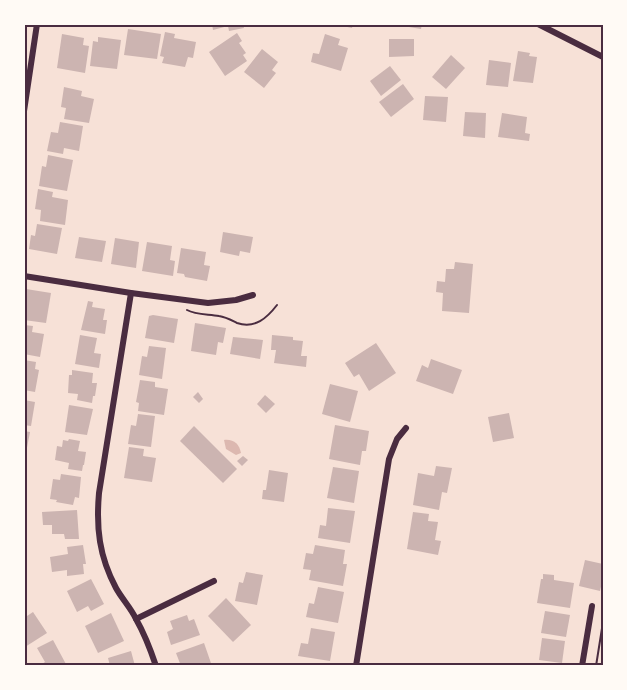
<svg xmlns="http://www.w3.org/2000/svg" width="627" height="690" font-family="'Fira Sans Condensed',sans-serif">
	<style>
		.water { fill: #dcb8b0 }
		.building { fill: #ccb4b1 }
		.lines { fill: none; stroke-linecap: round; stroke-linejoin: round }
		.path { stroke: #4a2c40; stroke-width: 2 }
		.minor { stroke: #4a2c40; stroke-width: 6 }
		.neatline { fill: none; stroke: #4a2c40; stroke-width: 2 }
	</style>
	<rect width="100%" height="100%" fill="#f7e1d7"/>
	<path class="water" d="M224,440C234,439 239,444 241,453L236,455L226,449Z"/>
	<g class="building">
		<polygon points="212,24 243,24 244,28 229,31 228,26 213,30"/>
		<polygon points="339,24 353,24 352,28 338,25"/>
		<polygon points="397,24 422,24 421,29 397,25"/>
		<polygon points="128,29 161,34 157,59 124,55"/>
		<polygon points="165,32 175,34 174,38 196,42 193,58 188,57 185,67 162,63 164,57 160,56"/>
		<polygon points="237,33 242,41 239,43 246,53 243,55 247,61 225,76 209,52"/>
		<polygon points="62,34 84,38 83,45 89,46 85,73 57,68"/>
		<polygon points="325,34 340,39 338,45 348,48 341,71 311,62 313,53 319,54"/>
		<polygon points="98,37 121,40 117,69 90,66 93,41 98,42"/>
		<polygon points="389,39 414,39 414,56 389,57"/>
		<polygon points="262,49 278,62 272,70 276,73 264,88 244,72"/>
		<polygon points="518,51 530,53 529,56 537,57 533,83 513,81"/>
		<polygon points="451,55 465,68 446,89 432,77"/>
		<polygon points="489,60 511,63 508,87 486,85"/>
		<polygon points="390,66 401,80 381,96 370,81"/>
		<polygon points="403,84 414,99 391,117 379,102"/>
		<polygon points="64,87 82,91 81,96 94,99 89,123 64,119 66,108 61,107"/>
		<polygon points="425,96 448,97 446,122 423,120"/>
		<polygon points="465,112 486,113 485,138 463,136"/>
		<polygon points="502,113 527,117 525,133 530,134 529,141 498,137"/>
		<polygon points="60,122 83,126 79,151 64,148 63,154 47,151 51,132 58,133"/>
		<polygon points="48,155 73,160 67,191 39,186 42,166 46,167"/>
		<polygon points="38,189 53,192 52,197 68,200 65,225 40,221 41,210 35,209"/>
		<polygon points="37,224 62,228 57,254 29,249 31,235 35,236"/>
		<polygon points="223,232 253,237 250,253 240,251 239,256 220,252"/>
		<polygon points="79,237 106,241 102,262 75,258"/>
		<polygon points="115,238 139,242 136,268 111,264"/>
		<polygon points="147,242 172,246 170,260 175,261 173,276 142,271"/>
		<polygon points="181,248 206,252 204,265 210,266 207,281 185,277 184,274 177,273"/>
		<polygon points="455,262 473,264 469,313 442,311 443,293 436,292 437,281 445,282 446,269 454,269"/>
		<polygon points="26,289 51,293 46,323 24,320"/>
		<polygon points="88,301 93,302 92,307 105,309 103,320 107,320 105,334 81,330"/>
		<polygon points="153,315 178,319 174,343 145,338 149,316"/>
		<polygon points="195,323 226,328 223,343 218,342 216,355 191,351"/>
		<polygon points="24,325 33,326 32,332 44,334 40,357 24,354"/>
		<polygon points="80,335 97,338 94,353 101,354 99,368 75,364"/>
		<polygon points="272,335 293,337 293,340 303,341 301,356 307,356 306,367 274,363 276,350 271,350"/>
		<polygon points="233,337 263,340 260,359 230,354"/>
		<polygon points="376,343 396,373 369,391 359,374 354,377 345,363"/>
		<polygon points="149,346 166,348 162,379 139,375 142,356 147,357"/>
		<polygon points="431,359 462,370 453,394 416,381 422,365 428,368"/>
		<polygon points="24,360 36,362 35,369 39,370 35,392 24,390"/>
		<polygon points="72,370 93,373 92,383 97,383 95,396 93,396 92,403 77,400 78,394 68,393 69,375 72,375"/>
		<polygon points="140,380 155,382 155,387 168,389 164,415 138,411 139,403 136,402"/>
		<polygon points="330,384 358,391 350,422 322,414"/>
		<polygon points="198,392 203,399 199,403 193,397"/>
		<polygon points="265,395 275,404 266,413 257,404"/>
		<polygon points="24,400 35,402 31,426 24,425"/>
		<polygon points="69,405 93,409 87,435 65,432"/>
		<polygon points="509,413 514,438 493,442 488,417"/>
		<polygon points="138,414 155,416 151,447 128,444 131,425 136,426"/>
		<polygon points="335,425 369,431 366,451 362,451 360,465 329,459"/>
		<polygon points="194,426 237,469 223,483 180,441"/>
		<polygon points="24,431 30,432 25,458 24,458"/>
		<polygon points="69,439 80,441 78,451 86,452 84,465 83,465 82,471 68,469 69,463 55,460 57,446 62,447 63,440 68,441"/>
		<polygon points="129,447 144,449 143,456 156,458 152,482 124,478"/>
		<polygon points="243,456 248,460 242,466 237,461"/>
		<polygon points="436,466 452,468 447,493 442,492 439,510 413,505 418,473 434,476"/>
		<polygon points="333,467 359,471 354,503 327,498"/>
		<polygon points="269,470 288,473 284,502 262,499 263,490 266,490"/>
		<polygon points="61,474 81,477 79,498 75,497 73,505 56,502 57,500 50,499 53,479 60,480"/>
		<polygon points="328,508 355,511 350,543 318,538 320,525 326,526"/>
		<polygon points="77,510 79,539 65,539 64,534 52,534 52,525 43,525 42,512"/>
		<polygon points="413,512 429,514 428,521 438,522 435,540 441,541 438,555 407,549"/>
		<polygon points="83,545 86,564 83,564 84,574 67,576 67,570 52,572 50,557 68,554 67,547"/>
		<polygon points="315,545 345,550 343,564 347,564 343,586 309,580 311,570 303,569 306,553 313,554"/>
		<polygon points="585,560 603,564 603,578 600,591 579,586"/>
		<polygon points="246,572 263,575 257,605 235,601 239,582 243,583"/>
		<polygon points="543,574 554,575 554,580 574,583 570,608 537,603 541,579 543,579"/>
		<polygon points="91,579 104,604 91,611 88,606 77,612 67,591"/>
		<polygon points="318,587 344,592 338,623 306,617 309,603 314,604"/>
		<polygon points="226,598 251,625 233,642 208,616"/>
		<polygon points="545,611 570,615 566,637 541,633"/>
		<polygon points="33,612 47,633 25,647 24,618"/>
		<polygon points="111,613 124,641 98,653 85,626"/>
		<polygon points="187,615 189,621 194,619 200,635 171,645 167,632 173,629 170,621"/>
		<polygon points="311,628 335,632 330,661 298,656 301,643 308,644"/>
		<polygon points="542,638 565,641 562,663 539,660"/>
		<polygon points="53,640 67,666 39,666 45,662 37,648"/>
		<polygon points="204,643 212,666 181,666 176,653"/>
		<polygon points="131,651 135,666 110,666 108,658"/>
	</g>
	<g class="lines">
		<g class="path">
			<path d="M187,310C196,315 209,314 219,316C226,317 231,320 237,323C255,329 267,318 277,305"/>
			<polyline points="596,666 603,622"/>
		</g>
		<g class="minor">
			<polyline points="538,24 603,57"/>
			<polyline points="24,111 37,24"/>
			<polyline points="24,276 131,293 208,303 236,300 253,295"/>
			<path d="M131,293L99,493C96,528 99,556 116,588C122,599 131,608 136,619C144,633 151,651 156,666"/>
			<polyline points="136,619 214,581"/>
			<polyline points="356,666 389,459 397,439 406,428"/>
			<polyline points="582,666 592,606"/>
		</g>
	</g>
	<rect width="627" height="690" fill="none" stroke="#fffaf5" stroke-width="51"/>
	<rect x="26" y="26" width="576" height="638" class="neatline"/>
</svg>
